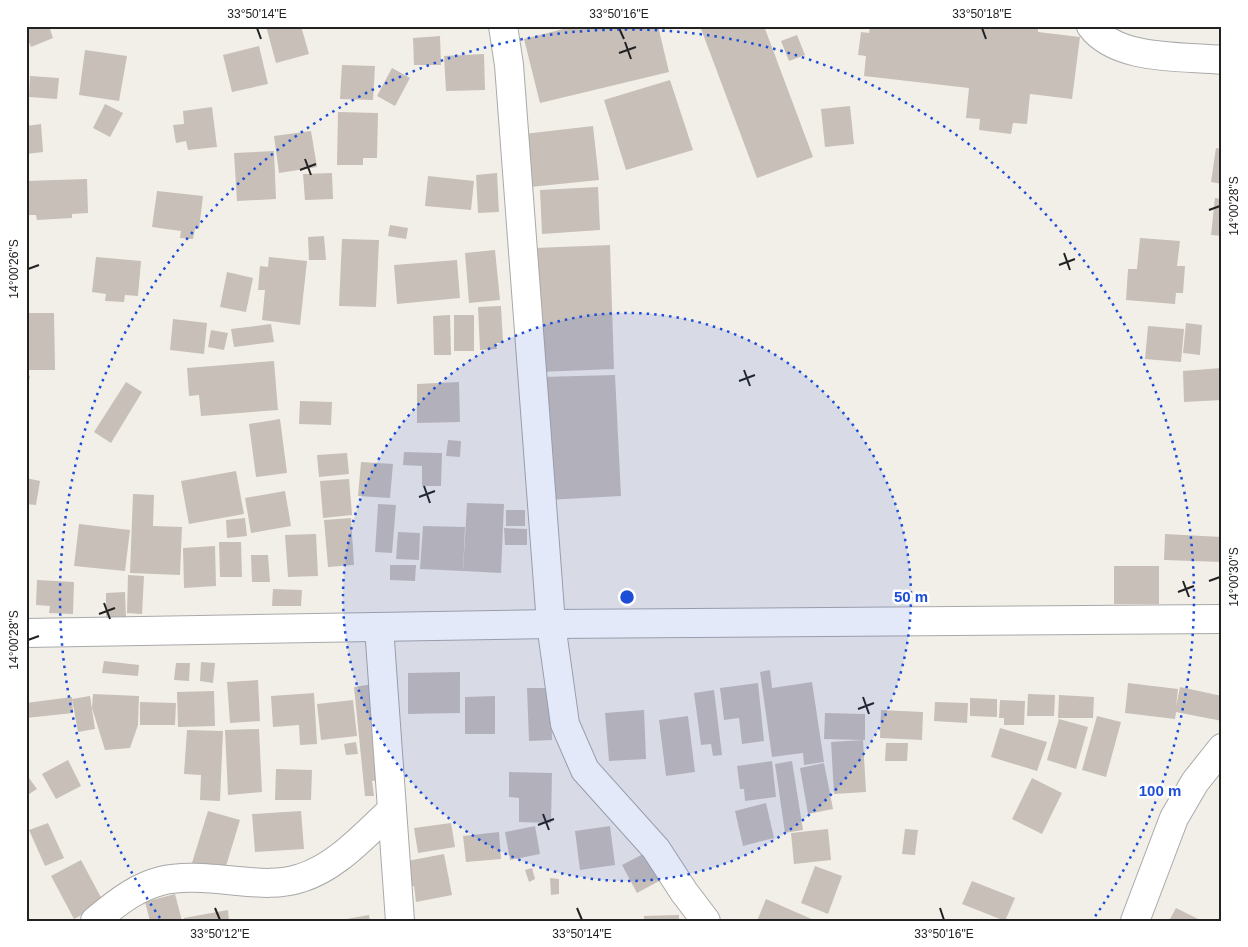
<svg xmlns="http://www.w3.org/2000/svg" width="1248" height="947" font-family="Helvetica,sans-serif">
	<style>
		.building { fill: #c7bfb8 }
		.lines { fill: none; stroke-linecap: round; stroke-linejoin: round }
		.minor-casing { stroke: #a9a9a9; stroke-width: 30 }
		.minor { stroke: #fff; stroke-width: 28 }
		.ticks { fill: none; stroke: #222; stroke-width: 2 }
		.ring { fill: none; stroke: #1d4ed8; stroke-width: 2.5; stroke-dasharray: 2.5 5 }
		.centre { fill: #1d4ed8; stroke: #fff; stroke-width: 2.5 }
		.ring-label { font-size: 15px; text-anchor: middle; font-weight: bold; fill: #1d4ed8; stroke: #fff; stroke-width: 5; stroke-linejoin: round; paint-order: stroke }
		.neatline { fill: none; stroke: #222; stroke-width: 2 }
		.ticks-label { font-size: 12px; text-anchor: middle; fill: #222 }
	</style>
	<rect width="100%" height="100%" fill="#f2efe9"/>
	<g class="building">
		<polygon points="26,26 49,26 53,38 31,47 26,35"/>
		<polygon points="266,26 301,26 309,54 276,63"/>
		<polygon points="575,26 658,26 669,72 540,103 524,39"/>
		<polygon points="700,26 764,26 813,157 757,178"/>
		<polygon points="870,26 1038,26 1038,32 1080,37 1072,99 1030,94 1027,124 1013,123 1011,134 979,130 980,119 966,118 969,88 864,76 866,56 858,55 861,32 869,33"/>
		<polygon points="797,35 805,55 789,61 781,41"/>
		<polygon points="440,36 441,65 414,65 413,38"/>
		<polygon points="259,46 268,84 232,92 223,55"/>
		<polygon points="85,50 127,56 119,101 79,95"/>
		<polygon points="484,54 485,90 446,91 444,56"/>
		<polygon points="342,65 375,66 373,100 340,99"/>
		<polygon points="392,68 410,78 395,106 377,96"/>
		<polygon points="30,76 59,78 57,99 29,97"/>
		<polygon points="670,80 693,150 626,170 604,100"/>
		<polygon points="105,104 123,113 110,137 93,128"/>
		<polygon points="850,106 854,144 825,147 821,109"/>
		<polygon points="212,107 217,147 188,150 186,141 176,143 173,125 184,124 183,111"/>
		<polygon points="338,112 378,113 377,158 363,158 363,165 337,165"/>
		<polygon points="41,124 43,152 26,154 26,126"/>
		<polygon points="593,126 599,180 530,187 524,134"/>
		<polygon points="311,131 317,167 279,173 274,136"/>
		<polygon points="1216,148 1222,149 1222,184 1211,182"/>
		<polygon points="274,151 276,199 237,201 234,153"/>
		<polygon points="332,173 333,199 305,200 303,174"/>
		<polygon points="497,173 499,212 478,213 476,175"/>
		<polygon points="428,176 474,181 471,210 425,206"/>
		<polygon points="87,179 88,213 72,214 72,218 37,220 36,215 26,215 26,181"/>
		<polygon points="598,187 600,230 542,234 540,190"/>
		<polygon points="157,191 203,196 199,229 195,229 193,239 180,238 181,231 152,227"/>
		<polygon points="1215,198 1222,199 1222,236 1211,235"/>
		<polygon points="390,225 408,228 406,239 388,236"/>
		<polygon points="324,236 326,260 309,260 308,237"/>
		<polygon points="1140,238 1180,241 1177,266 1185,266 1183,293 1176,293 1175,304 1126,300 1128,269 1137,269"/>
		<polygon points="342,239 379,240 376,307 339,306"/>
		<polygon points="610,245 614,369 539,372 535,248"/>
		<polygon points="495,250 500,300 469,303 465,253"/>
		<polygon points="96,257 141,261 138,296 125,295 124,302 105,301 106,294 92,292"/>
		<polygon points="269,257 307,261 300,325 262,320 265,290 258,290 260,266 268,267"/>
		<polygon points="457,260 460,298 397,304 394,265"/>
		<polygon points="227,272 253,278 246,312 220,307"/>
		<polygon points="501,306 503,343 496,343 497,349 480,350 478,307"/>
		<polygon points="26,313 54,313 55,370 26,370"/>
		<polygon points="450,315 451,355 434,355 433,316"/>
		<rect x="454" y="315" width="20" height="36"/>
		<polygon points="173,319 207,323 204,354 170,350"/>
		<polygon points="1186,323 1202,325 1200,355 1183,353"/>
		<polygon points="271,324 274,342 234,347 231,329"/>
		<polygon points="1148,326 1184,329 1181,362 1145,359"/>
		<polygon points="211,330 228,333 224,350 208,347"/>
		<polygon points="274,361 278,410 201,416 199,395 189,396 187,368"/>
		<polygon points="1221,368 1222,400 1184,402 1183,371"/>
		<polygon points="26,375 30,376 27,389 26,389"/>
		<polygon points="615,375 621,496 547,500 541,377"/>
		<polygon points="126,382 142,392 111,443 94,432"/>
		<polygon points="459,382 460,422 417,423 417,384"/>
		<polygon points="300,401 332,402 331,425 299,424"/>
		<polygon points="280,419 287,473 256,477 249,424"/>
		<polygon points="448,440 461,441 460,457 446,456"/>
		<polygon points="404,452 442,453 441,486 422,486 422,466 403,465"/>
		<polygon points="347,453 349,474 319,477 317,455"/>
		<polygon points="361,462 393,464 390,498 358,496"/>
		<polygon points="236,471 244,514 189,524 181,481"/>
		<polygon points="26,478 40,481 36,505 26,504"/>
		<polygon points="349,479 352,515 323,518 320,481"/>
		<polygon points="285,491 291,526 251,533 245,498"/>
		<polygon points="133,494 154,495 153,526 182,527 180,575 130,573"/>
		<polygon points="467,503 504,504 501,573 463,571"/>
		<polygon points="378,504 396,505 392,553 375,552"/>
		<rect x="506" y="510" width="19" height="16"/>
		<polygon points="245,518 247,536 227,538 226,520"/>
		<polygon points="351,518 354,565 328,567 324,520"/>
		<polygon points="79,524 130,530 125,571 74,566"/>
		<polygon points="423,526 465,527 463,571 420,569"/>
		<polygon points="504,528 527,529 527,545 505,545"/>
		<polygon points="398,532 420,533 419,560 396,559"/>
		<polygon points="316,534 318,576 288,577 285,535"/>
		<polygon points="1165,534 1222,537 1222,562 1164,560"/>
		<polygon points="219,542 241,542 242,577 220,577"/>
		<polygon points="215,546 216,586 184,588 183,548"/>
		<polygon points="251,555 268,555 270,582 252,582"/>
		<polygon points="390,565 416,565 415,581 390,580"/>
		<rect x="1114" y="566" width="45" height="38"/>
		<polygon points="128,575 144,576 142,614 127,613"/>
		<polygon points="37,580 74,582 73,614 49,613 50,606 36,605"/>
		<polygon points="273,589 302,590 301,606 272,606"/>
		<polygon points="125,592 126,618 106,618 106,593"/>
		<polygon points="104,661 139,665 138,676 102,673"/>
		<polygon points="201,662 215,663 213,683 200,681"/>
		<polygon points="176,663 190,663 189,681 174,680"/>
		<polygon points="770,670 772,688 812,682 824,762 804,765 803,753 772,757 760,672"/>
		<polygon points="460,672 460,713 408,714 408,673"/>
		<polygon points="258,680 260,721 230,723 227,682"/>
		<polygon points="758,683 764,741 742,744 739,718 724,720 720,688"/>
		<polygon points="1128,683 1178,689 1176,707 1180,687 1222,696 1222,721 1176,712 1175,719 1125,713"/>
		<polygon points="373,684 384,780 372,781 374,796 365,796 354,687"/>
		<polygon points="527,688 551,688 552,740 529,741"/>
		<polygon points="714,690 722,755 713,756 711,744 701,745 694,693"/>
		<polygon points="214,691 215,726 178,727 177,692"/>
		<polygon points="314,693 317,744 300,745 299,725 273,727 271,696"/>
		<polygon points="93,694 139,696 138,725 130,748 105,750 92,708"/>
		<polygon points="1028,694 1055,695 1054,716 1027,716"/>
		<polygon points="1059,695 1094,697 1093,718 1058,718"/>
		<polygon points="90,696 95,729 78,732 72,699"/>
		<polygon points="495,696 495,734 465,734 465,697"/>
		<polygon points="72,697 73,713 26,718 26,703"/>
		<polygon points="970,698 997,699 997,717 970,716"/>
		<polygon points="353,700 357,736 321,740 317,704"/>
		<polygon points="1000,700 1025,701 1024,725 1004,725 1004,718 999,718"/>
		<polygon points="140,702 176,703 175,725 140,725"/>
		<polygon points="935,702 968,703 967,723 934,721"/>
		<polygon points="644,710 646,759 609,761 605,713"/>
		<polygon points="881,710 923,712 922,740 880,738"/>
		<polygon points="825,713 865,714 865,740 824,739"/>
		<polygon points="688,716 695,772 666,776 659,720"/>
		<polygon points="1097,716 1121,722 1106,777 1082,770"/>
		<polygon points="1059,719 1088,727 1076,769 1047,760"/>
		<polygon points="1000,728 1047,742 1037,771 991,757"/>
		<polygon points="259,729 262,792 228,795 225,730"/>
		<polygon points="187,730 223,731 220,801 200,800 201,775 184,774"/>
		<polygon points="863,740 866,792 834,794 831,742"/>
		<polygon points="356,742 358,754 346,755 344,744"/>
		<polygon points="886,743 908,743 907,761 885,761"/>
		<polygon points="68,760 81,786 56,799 42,774"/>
		<polygon points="772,761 776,797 745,801 744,789 740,789 737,766"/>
		<polygon points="792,761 803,830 785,833 775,764"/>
		<polygon points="824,763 833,809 808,814 800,768"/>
		<polygon points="276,769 312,770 311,800 275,800"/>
		<polygon points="509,772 552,773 551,823 519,822 519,798 509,797"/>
		<polygon points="26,774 37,789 26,796"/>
		<polygon points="1032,778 1062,793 1042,834 1012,819"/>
		<polygon points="766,803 774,838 743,846 735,811"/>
		<polygon points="208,811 240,820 223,876 191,866"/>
		<polygon points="301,811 304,849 255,852 252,814"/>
		<polygon points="48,823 64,858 45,866 29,830"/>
		<polygon points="451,823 455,847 418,853 414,828"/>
		<polygon points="535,826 540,854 510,860 505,832"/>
		<polygon points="610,826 615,865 580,870 575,831"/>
		<polygon points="828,829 831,860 794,864 791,833"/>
		<polygon points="905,829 918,830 915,855 902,854"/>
		<polygon points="499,832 501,859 466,862 463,836"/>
		<polygon points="645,853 661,880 637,893 622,865"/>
		<polygon points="444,854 452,895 416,902 414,886 407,887 402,862"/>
		<polygon points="81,860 104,903 74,919 51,876"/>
		<polygon points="815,866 842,876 828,914 801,903"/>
		<polygon points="532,868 535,879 529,882 525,870"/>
		<polygon points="550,878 559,879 559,894 551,895"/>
		<polygon points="972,881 1015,898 1005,921 962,904"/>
		<polygon points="175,894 182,921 150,921 145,902"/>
		<polygon points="766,899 816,921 757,921"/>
		<polygon points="1176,908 1202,921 1169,921"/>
		<polygon points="228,910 229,921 184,921 184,918"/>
		<polygon points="369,915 370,921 342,921 341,920"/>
		<polygon points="679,915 679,921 644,921 644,916"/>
	</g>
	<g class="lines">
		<g class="minor-casing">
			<g id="minor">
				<polyline points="503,26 509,65 551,624 565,724 585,770 656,849 684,892 706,921"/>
				<path d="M1091,26C1117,61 1182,56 1222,60"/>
				<polyline points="379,627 400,921"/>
				<polyline points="26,633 551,624 1222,619"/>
				<path d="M95,921C149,875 168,874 237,881C259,883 280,885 301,878C337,867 365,834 392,810"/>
				<polyline points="1135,921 1174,818 1195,782 1222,748"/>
			</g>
		</g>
		<use href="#minor" class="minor"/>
	</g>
	<path class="ticks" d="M257,28L261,39M619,28L624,39M982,28L986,39M625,42L631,59M619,53L636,47M305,159L311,175M300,170L316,164M1209,210L1220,206M1064,253L1070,270M1059,265L1075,259M28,269L39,265M744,370L750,386M739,381L755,375M424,486L430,503M419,497L435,491M1183,581L1189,597M1209,581L1220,577M1178,592L1194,586M104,603L110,619M99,614L115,608M28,640L39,636M863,697L869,714M858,709L874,703M543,814L549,830M538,825L554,819M215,908L220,920M577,908L582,920M940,908L944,920"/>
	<circle cx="627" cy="597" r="284" fill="#1d4ed8" fill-opacity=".12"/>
	<g class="ring">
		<circle cx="627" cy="597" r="284"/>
		<path d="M160 918A567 567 0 1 1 1094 918"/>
	</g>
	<circle cx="627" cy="597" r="8" class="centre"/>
	<g class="ring-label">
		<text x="911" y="602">50 m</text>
		<text x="1160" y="796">100 m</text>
	</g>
	<rect width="1248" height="947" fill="none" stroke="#ffffff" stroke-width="55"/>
	<rect x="28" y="28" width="1192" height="892" class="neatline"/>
	<g class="ticks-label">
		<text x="257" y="18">33°50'14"E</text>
		<text x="619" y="18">33°50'16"E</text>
		<text x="982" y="18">33°50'18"E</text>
		<text transform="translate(1234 206) rotate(-90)" y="4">14°00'28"S</text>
		<text transform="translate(14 269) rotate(-90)" y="4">14°00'26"S</text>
		<text transform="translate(1234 577) rotate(-90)" y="4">14°00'30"S</text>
		<text transform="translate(14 640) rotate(-90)" y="4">14°00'28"S</text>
		<text x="220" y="938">33°50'12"E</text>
		<text x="582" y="938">33°50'14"E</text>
		<text x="944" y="938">33°50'16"E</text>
	</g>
</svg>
